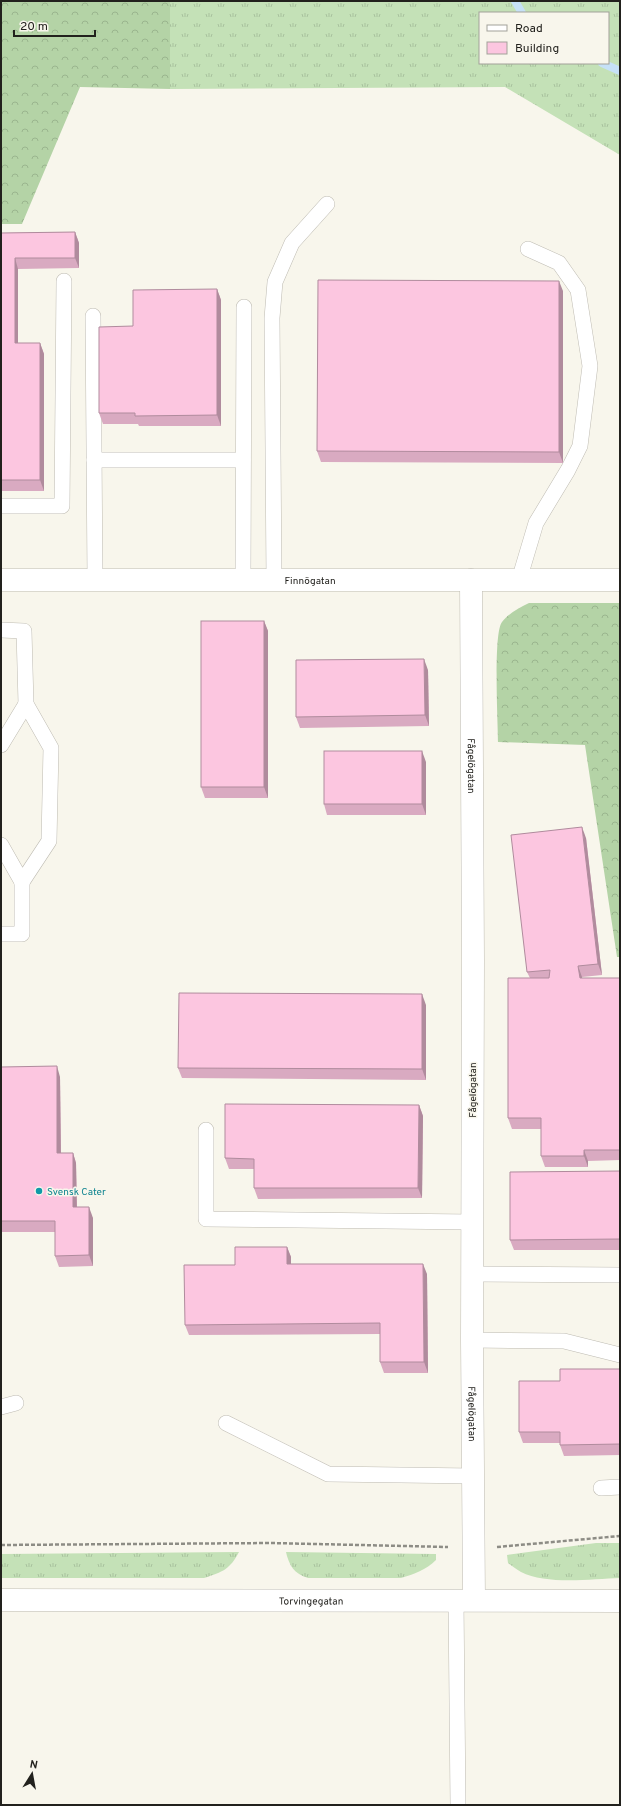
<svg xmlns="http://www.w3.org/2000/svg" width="621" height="1806" font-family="Overpass,sans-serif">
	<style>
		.grass { fill: url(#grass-tufts); fill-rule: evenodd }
		.forest { fill: url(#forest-crowns) }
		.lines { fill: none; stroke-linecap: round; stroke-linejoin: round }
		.stream { stroke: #c6e1f7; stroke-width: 8 }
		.lane-casing { stroke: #bebbb2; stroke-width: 16 }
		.street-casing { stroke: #bebbb2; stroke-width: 23 }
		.path { stroke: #8d8c85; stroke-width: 2.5; stroke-dasharray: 4 2; stroke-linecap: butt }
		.lane { stroke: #fff; stroke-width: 15 }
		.street { stroke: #fff; stroke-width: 22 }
		.wall { fill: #d9aac1 }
		.shaded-wall { fill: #b08b9d }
		.building { fill: #fcc6e0; stroke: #b08b9d }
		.culture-dot { fill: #0f9aa8; stroke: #f8f6ec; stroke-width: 1.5 }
		.labels { text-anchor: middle; stroke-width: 3; stroke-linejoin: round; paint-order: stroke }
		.street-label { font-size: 10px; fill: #22211d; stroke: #f8f6ec }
		.culture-label { font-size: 10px; fill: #0d838f; stroke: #f8f6ec; text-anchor: start }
	</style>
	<defs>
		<pattern id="grass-tufts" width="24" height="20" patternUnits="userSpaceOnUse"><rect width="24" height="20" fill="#c4e1b7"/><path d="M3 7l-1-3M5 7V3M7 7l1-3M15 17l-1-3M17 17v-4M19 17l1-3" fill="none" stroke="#a8c19d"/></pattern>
		<pattern id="forest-crowns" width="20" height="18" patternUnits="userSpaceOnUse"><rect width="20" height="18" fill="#b4d3a6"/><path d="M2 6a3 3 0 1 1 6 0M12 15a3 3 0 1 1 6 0" fill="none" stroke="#9ab58e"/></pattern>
	</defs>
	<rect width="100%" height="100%" fill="#f8f6ec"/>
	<g class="grass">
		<path d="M170,1H620V155L505,87L170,89ZM480,13H608V63H480Z"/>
		<path d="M596,1543H620V1578C591,1579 546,1585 521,1572C516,1569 512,1566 508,1563L507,1555Z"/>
		<path d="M239,1552C230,1569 223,1572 204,1578H1V1554Z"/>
		<path d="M286,1552L436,1554V1560C426,1570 414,1574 401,1578H308C294,1574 289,1565 286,1552Z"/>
	</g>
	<g class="forest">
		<polygon points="1,1 170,1 170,89 80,87 22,224 1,224"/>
		<path d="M529,603H620V957H617L585,745L498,742C498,723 493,633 502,622C509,613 519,608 529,603Z"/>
	</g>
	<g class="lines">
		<g class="stream">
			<polyline points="515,1 522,13"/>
			<polyline points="602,63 620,71"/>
		</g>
		<g class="lane-casing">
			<g id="lane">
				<polyline points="93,316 95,580"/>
				<polyline points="94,460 243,460"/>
				<polyline points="1,506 62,506 64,281"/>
				<polyline points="243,580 244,307"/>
				<polyline points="274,580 272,318 275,282 292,243 327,204"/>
				<polyline points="519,580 536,523 568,470 580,446 590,366 578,290 559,263 528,249"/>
				<polyline points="1,630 24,631 26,704 51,748 49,841 22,882 1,845"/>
				<polyline points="1,745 26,704"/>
				<polyline points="1,934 22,934 22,882"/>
				<polyline points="206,1130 206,1219 472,1222"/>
				<polyline points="472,1274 620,1275"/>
				<polyline points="472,1340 564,1341 620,1355"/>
				<polyline points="1,1407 16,1403"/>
				<polyline points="226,1423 328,1474 473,1476"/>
				<polyline points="601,1488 620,1487"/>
				<polyline points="456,1600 458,1805"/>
			</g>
		</g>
		<g class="street-casing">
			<g id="street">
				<path id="s1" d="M1,580H620"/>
				<path id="s2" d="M471,580L473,960L472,1340L474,1600"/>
				<path id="s3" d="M1,1600L620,1601"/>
			</g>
		</g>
		<g class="path">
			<polyline points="1,1545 271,1543 448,1547"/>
			<polyline points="497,1547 620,1536"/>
		</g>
		<use href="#lane" class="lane"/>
		<use href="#street" class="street"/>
	</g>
	<g class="wall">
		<polygon points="75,232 79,243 79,268 18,269 18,343 40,343 44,354 44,491 1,491 1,233"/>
		<polygon points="217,289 221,300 221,426 139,426 138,424 103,424 99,413 133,326"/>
		<polygon points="563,291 563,463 321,462 317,451"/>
		<polygon points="264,621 268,631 268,798 205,798 201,787"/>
		<polygon points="428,670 429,726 300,728 296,717"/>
		<polygon points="426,762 426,815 327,815 324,804"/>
		<polygon points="586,838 602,975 582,977 582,978 620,978 620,1160 588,1161 588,1167 545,1167 541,1156 541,1129 512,1129 508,1118 530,978 527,972"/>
		<polygon points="426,1005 426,1080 182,1078 178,1068"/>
		<polygon points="1,1067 60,1077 61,1153 73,1153 76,1163 77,1207 93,1218 93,1266 59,1267 55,1256 55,1232 1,1232"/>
		<polygon points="419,1105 423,1116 422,1198 258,1199 254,1188 254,1169 229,1169 225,1158"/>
		<polygon points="620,1171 620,1250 514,1250 510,1240"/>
		<polygon points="287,1247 291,1257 291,1264 427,1274 428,1373 384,1373 380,1362 380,1334 189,1335 185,1325 235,1265"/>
		<polygon points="620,1369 620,1455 564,1456 560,1445 560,1443 523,1443 519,1432 560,1381"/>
	</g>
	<g class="shaded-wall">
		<polygon points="75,232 79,243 79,268 75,258"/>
		<polygon points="15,258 18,269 18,354 15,343"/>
		<polygon points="559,281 563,291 563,463 559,452"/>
		<polygon points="217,289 221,300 221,426 217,415"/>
		<polygon points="40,343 44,354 44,491 40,480"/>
		<polygon points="264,621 268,631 268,798 264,787"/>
		<polygon points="424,659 428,670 429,726 425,715"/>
		<polygon points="422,751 426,762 426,815 422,804"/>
		<polygon points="582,827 586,838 602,975 598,964"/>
		<polygon points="578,966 582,977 584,989 580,978"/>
		<polygon points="422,994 426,1005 426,1080 422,1069"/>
		<polygon points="57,1066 60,1077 61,1164 57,1153"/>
		<polygon points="419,1105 423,1116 422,1198 418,1188"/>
		<polygon points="584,1150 588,1161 588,1167 584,1156"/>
		<polygon points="73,1153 76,1163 77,1218 73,1207"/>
		<polygon points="89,1207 93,1218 93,1266 89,1255"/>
		<polygon points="287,1247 291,1257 291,1275 287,1264"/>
		<polygon points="423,1264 427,1274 428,1373 424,1362"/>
	</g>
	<g class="building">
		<polygon points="75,232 75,258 15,258 15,343 40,343 40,480 1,480 1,233"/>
		<polygon points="318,280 559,281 559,452 317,451"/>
		<polygon points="217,289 217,415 135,416 135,413 99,413 99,327 133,326 133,290"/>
		<rect x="201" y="621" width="63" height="166"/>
		<polygon points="424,659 425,715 296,717 296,660"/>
		<rect x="324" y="751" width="98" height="53"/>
		<polygon points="582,827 598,964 578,966 580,978 620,978 620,1150 584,1150 584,1156 541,1156 541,1118 508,1118 508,978 549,978 550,970 527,972 511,835"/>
		<polygon points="179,993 422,994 422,1069 178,1068"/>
		<polygon points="57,1066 57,1153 73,1153 73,1207 89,1207 89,1255 55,1256 55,1221 1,1221 1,1067"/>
		<polygon points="225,1104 419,1105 418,1188 254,1188 254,1159 225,1158"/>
		<polygon points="620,1171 620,1239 510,1240 510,1172"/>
		<polygon points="235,1247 287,1247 287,1264 423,1264 424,1362 380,1362 380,1323 185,1325 184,1265 235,1265"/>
		<polygon points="560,1369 620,1369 620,1444 560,1445 560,1432 519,1432 519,1381 560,1381"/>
	</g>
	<circle class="culture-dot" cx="39" cy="1191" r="4"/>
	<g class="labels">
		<g class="street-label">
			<text dy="4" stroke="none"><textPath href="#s1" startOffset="309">Finnögatan</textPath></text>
			<text dy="4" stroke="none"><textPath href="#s2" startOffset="186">Fågelögatan</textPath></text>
			<text transform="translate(472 1090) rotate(-90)" y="4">Fågelögatan</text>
			<text dy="4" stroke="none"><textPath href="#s2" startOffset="834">Fågelögatan</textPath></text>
			<text dy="4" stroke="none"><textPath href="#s3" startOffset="310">Torvingegatan</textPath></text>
		</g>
		<g class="culture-label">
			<text x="47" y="1195">Svensk Cater</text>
		</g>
	</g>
	<rect width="621" height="1806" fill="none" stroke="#22211d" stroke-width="4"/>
	<rect x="479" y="12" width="130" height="52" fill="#f8f6ec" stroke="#a2a199"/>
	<rect x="487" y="25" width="20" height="6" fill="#ffffff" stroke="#a2a199"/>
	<text x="515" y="32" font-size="12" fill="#22211d">Road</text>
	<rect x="487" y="42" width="20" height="12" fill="#fcc6e0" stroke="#a2a199"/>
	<text x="515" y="52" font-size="12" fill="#22211d">Building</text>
	<g transform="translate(32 1774) rotate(11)" stroke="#f8f6ec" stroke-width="3" paint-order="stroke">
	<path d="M0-3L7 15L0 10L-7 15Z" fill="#22211d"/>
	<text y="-6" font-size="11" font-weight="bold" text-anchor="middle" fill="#22211d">N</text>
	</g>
	<path d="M14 30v6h81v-6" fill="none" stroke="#22211d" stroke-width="2"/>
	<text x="20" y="30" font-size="12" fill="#22211d" stroke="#f8f6ec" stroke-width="3" paint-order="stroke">20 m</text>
</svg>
